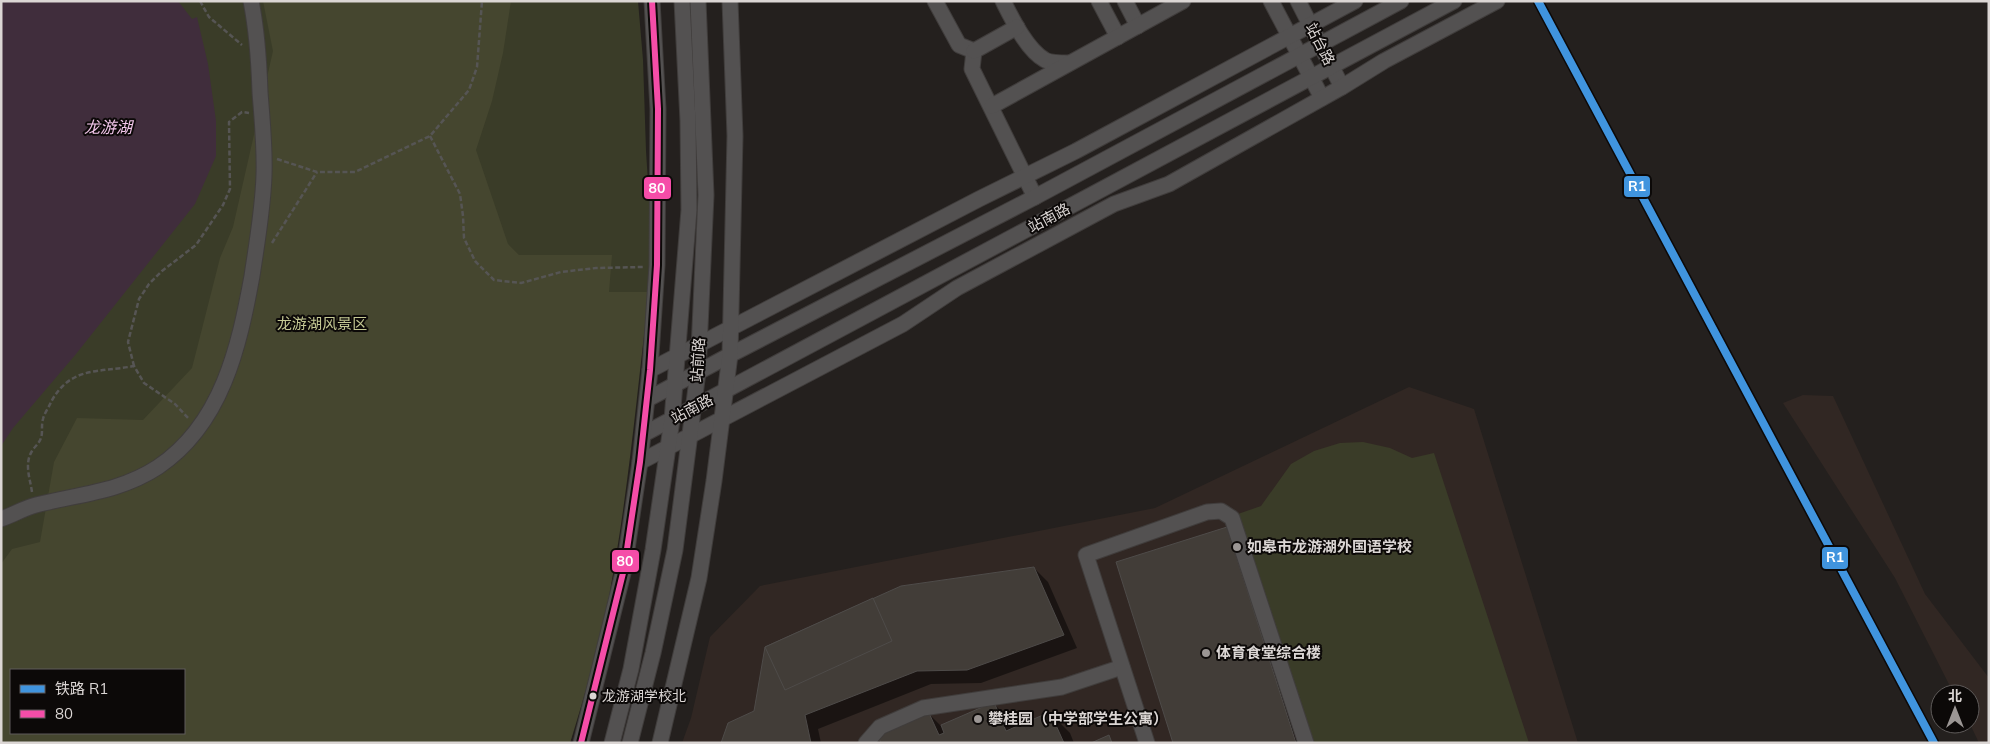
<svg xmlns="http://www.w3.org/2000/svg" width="1990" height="744" font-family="Mulish,'Noto Sans SC',sans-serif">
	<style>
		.built { fill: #312723 }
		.green { fill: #3a3c28; fill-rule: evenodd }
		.forest { fill: #45462f; fill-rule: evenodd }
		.water { fill: #402d3c }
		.shadow { fill: #0007 }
		.building { fill: #423d38; stroke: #4e4b49 }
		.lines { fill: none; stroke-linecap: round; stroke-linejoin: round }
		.minor-casing { stroke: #403d3c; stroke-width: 17 }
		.path { stroke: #565554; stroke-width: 2.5; stroke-dasharray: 5 2.5; stroke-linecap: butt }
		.minor { stroke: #535151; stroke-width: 15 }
		.bus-1-casing { stroke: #0c0908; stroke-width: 10 }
		.bus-1 { stroke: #f54da8; stroke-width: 6 }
		.rail-1-casing { stroke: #0c0908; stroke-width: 11 }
		.rail-1 { stroke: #4094de; stroke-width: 8 }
		.poi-dot { fill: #9b9694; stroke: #0c0908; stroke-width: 2 }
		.bus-dot { fill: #dbd6d4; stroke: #0c0908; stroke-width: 2 }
		.labels { text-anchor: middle; stroke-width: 4; stroke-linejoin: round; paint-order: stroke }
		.bus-label { font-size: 14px; fill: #dbd6d4; stroke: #0c0908; text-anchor: start }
		.street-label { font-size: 15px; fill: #dbd6d4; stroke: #0c0908 }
		.park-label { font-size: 15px; fill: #c5c994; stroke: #0c0908 }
		.poi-label { font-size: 15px; font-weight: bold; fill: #dbd6d4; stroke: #0c0908; text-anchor: start }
		.water-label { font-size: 16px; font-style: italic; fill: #f3c6eb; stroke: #0c0908 }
		.line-badge { stroke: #0c0908; stroke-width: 2 }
		.badge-label { font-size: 14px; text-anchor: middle; font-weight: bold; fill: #fff }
	</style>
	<rect width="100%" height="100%" fill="#24201e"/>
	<g class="built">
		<polygon points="1409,387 1474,409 1578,743 682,743 691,718 710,637 760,586 1155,508"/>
		<polygon points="1803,395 1833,396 1925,594 1989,678 1989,743 1979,743 1970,724 1970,694 1954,694 1895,578 1783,403"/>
	</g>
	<g class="green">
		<path d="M1,1H638L643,60L646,151L652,245L649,292L623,503L609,597L570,743H1ZM11,670H184V733H11Z"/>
		<polygon points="1363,442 1390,448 1412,458 1434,453 1529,743 1313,743 1238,514 1261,506 1291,464 1314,451 1340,443"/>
	</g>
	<path class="forest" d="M263,1H511L503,53L492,101L476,150L508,244L519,255H612L609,292H649C637,393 628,496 609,596C599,646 585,695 570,743H1V564L12,549L40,542L54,462L77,418L143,420L192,368L220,258L233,227L273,51ZM11,670H184V733H11Z"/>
	<polygon class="water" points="1,1 178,1 192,19 197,17 208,64 216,121 216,156 195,204 76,354 13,428 1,446"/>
	<g class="shadow">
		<polygon points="1227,528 1237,539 1302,743 1175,743"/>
		<polygon points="1034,568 1048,582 1077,648 981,683 931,684 818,729 821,743 723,743"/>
		<polygon points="994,704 1013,723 1016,728 1050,713 1070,733 1074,743 882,743 929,714 941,726"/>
	</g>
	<g class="building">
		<polygon points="1227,527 1296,743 1173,743 1116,562"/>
		<polygon points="1034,567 1064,635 967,670 917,671 805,715 811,743 721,743 728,723 754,711 765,647 901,586"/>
		<polygon points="873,598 892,641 785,690 765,647"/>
		<polygon points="994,702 1006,731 1050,712 1064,743 881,743 877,735 929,713 939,735 944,733 941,725"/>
		<polygon points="1109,735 1112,743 1091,743"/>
	</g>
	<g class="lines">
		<g class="minor-casing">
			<g id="minor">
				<polyline points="935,1 959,45 974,51"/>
				<path d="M1003,1C1012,19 1027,50 1045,60C1051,63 1062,63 1069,63"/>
				<polyline points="1099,1 1118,37"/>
				<polyline points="1125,1 1138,26"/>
				<polyline points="1271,1 1322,98"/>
				<polyline points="1298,1 1342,87"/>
				<polyline points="974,51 972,69 1035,197"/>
				<polyline points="974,51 1017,27"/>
				<polyline points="992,106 1183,1"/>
				<polyline points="650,370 979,199 1076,151 1355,1"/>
				<polyline points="648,399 730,355 1035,197 1401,1"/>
				<polyline points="644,434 1454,1"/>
				<polyline points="640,462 903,324 957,288 1114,204 1169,184 1342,87 1384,61 1497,1"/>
				<path d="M1,519C13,515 24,508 36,505C79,494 120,492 158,467C222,424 239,347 252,276C257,242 263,209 264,175C265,147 262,119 260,92C259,62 257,31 251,1"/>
				<polyline points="581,743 624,569 640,462 650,370 657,265 658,109 652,1"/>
				<polyline points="612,743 631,669 653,550 672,420 689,210 688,121 682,1"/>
				<polyline points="630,743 653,653 675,550 698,372 706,195 698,1"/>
				<polyline points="660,743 699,578 714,481 730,355 735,136 730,1"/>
				<polyline points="866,743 880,727 923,708 1062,687 1122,667"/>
				<polyline points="1147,743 1086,555 1207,512 1221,511 1232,518 1306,743"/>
			</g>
		</g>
		<g class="path">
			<polyline points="200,1 209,17 242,45"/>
			<polyline points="430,136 460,194 463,216 464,238 475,261 494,280 521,283 561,272 596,268 643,267"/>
			<polyline points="277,159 317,172 355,172 430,136 469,90 477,67 482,1"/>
			<polyline points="272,243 317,172"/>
			<polyline points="134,366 128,342 139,299 149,284 162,271 196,245 223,205 230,189 229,122 242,112 249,113"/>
			<path d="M32,492C30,478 24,464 32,451C35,446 39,444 41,438C43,432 41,426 43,419C44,414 49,407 51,402C71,365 100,373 134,366L144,383L175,404L189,419"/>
		</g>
		<use href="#minor" class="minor"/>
		<g class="bus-1-casing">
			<polyline id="bus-1" points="581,743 624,569 640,462 650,370 657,265 658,109 652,1"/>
		</g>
		<use href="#bus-1" class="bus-1"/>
		<g class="rail-1-casing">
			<polyline id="rail-1" points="1538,1 1934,743"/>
		</g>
		<use href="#rail-1" class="rail-1"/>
	</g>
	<g class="poi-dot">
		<circle cx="1237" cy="547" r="5"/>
		<circle cx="1206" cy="653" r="5"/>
		<circle cx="978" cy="719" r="5"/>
	</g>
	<circle class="bus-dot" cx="593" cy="696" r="4.5"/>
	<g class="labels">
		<g class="bus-label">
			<text x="602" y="701">龙游湖学校北</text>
		</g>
		<g class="street-label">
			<text transform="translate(1320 44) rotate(63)" y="5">站台路</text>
			<text transform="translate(1049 218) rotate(-28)" y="5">站南路</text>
			<text transform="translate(698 360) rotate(-86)" y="5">站前路</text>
			<text transform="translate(692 409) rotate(-28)" y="5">站南路</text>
		</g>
		<g class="park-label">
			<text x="322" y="329">龙游湖风景区</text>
		</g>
		<g class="poi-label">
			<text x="1247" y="552">如皋市龙游湖外国语学校</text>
			<text x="1216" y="658">体育食堂综合楼</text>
			<text x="988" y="724">攀桂园（中学部学生公寓）</text>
		</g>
		<g class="water-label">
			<text x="108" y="133">龙游湖</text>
		</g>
	</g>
	<g class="line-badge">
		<rect x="1623" y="175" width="28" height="23" rx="5" fill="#4094de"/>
		<rect x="643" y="176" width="29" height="24" rx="5" fill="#f54da8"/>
		<rect x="1821" y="546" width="28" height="24" rx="5" fill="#4094de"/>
		<rect x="611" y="549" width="29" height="24" rx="5" fill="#f54da8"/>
	</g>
	<g class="badge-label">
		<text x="1637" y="191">R1</text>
		<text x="657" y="193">80</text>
		<text x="1835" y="562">R1</text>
		<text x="625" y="566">80</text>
	</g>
	<rect width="1990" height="744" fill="none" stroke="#dbd6d4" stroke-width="5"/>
	<rect x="10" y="669" width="175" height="65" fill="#0c0908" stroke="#5f5b5a"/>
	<rect x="20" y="685" width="25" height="8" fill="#4094de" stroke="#5f5b5a"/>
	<text x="55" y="694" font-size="15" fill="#dbd6d4">铁路 R1</text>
	<rect x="20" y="710" width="25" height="8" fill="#f54da8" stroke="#5f5b5a"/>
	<text x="55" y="719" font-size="15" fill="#dbd6d4">80</text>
	<g transform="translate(1955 709)"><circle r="24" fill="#0c0908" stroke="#5f5b5a"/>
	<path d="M0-4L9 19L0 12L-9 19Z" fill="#9b9694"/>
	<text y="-8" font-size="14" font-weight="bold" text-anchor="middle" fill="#dbd6d4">北</text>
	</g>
</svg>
